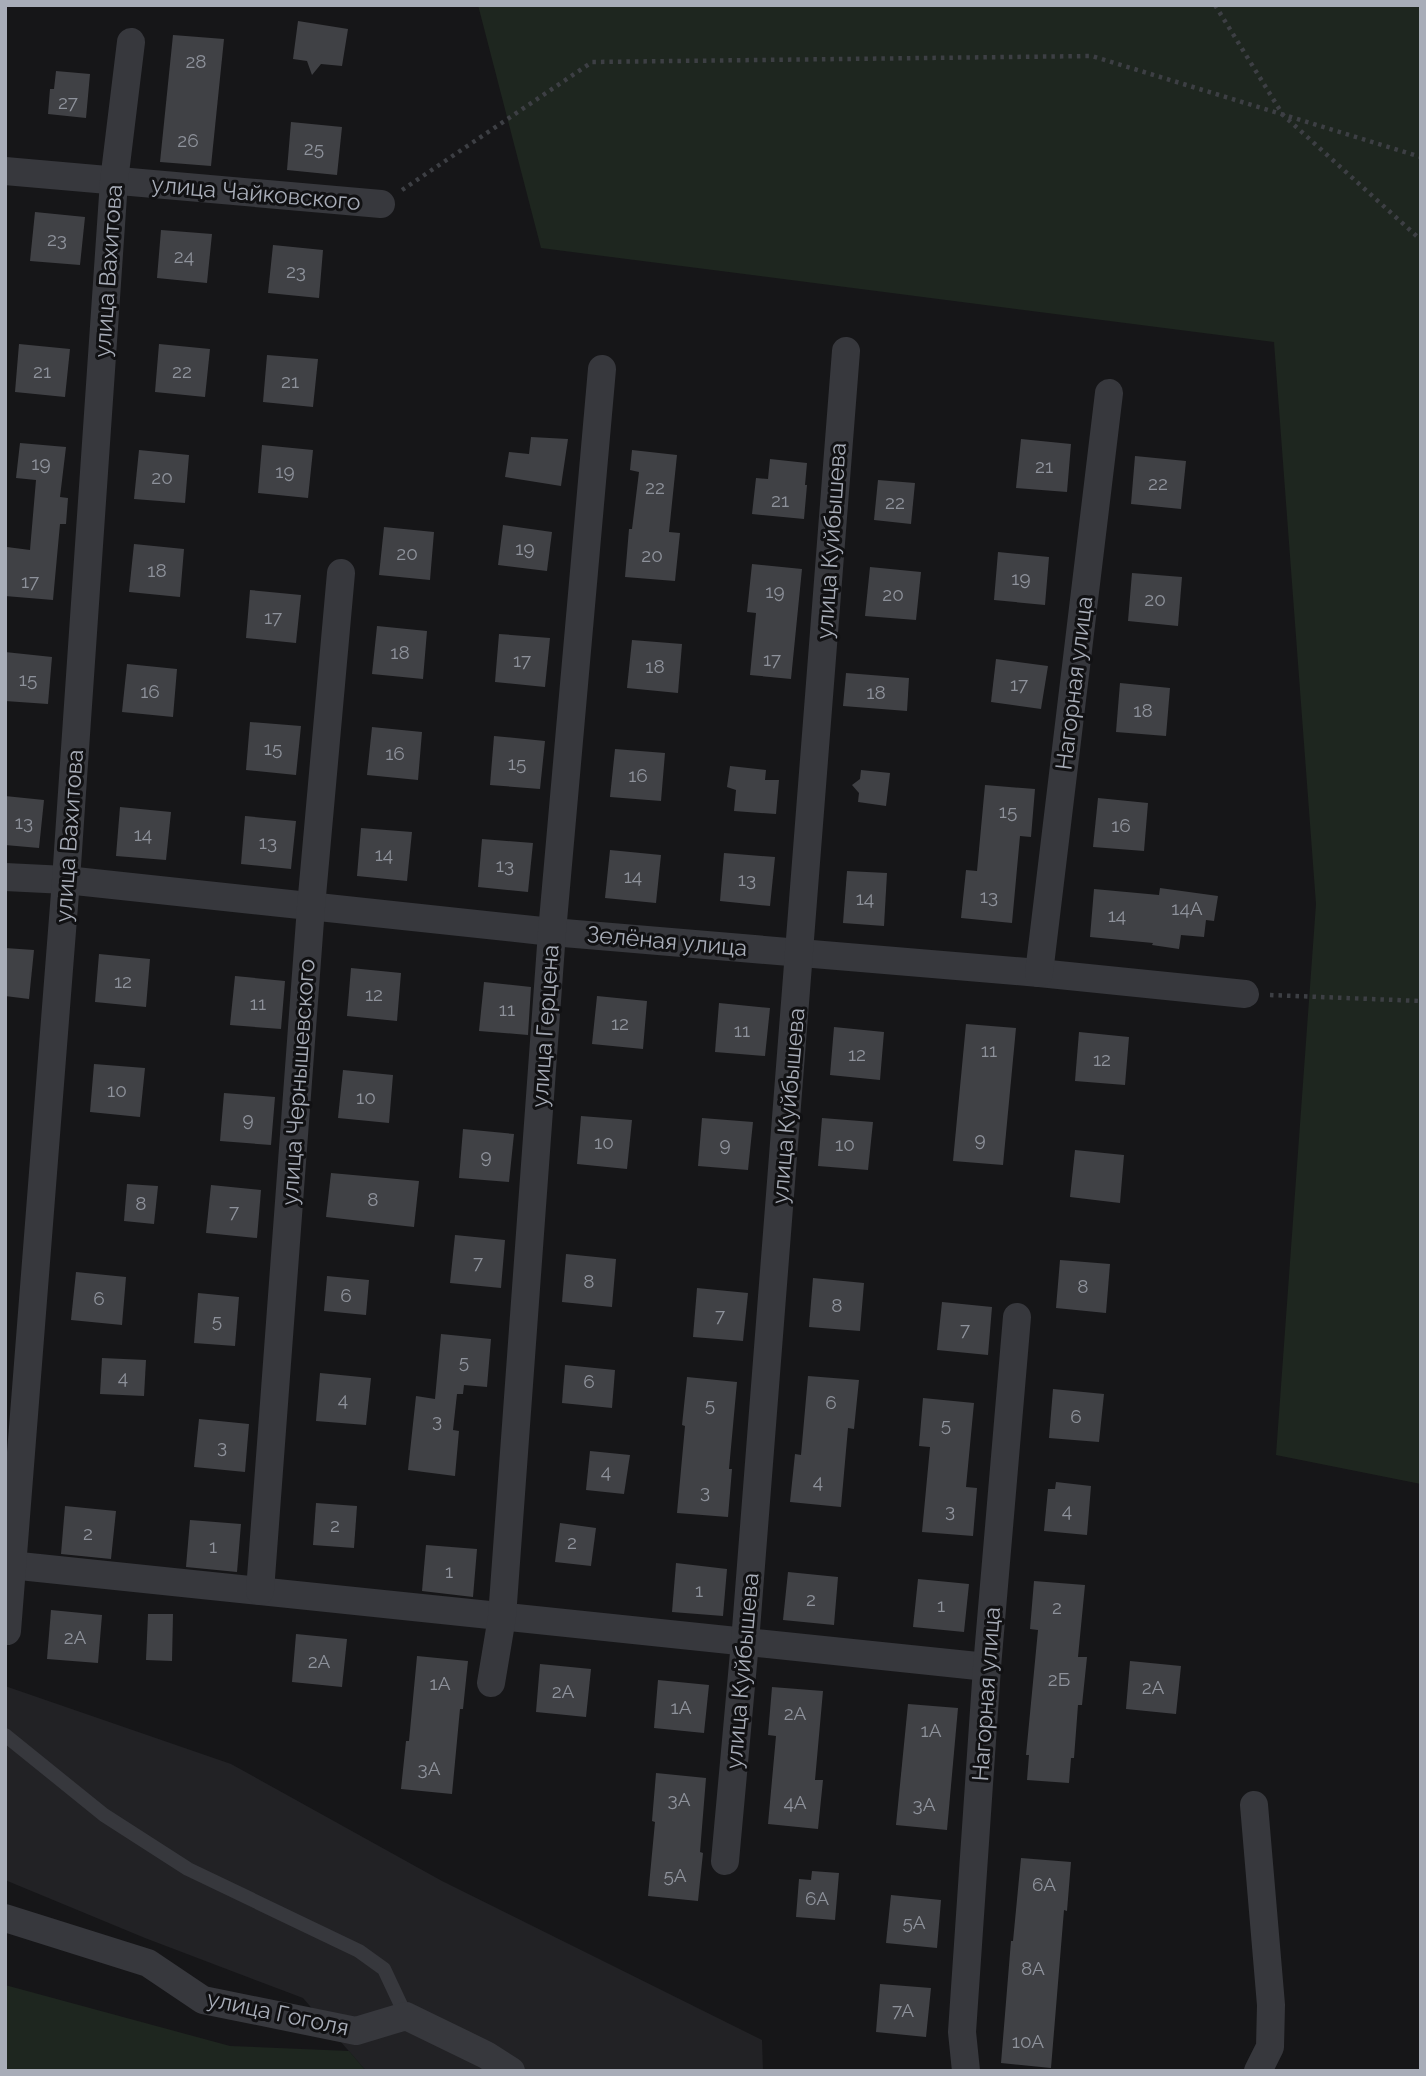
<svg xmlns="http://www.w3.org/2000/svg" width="1426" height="2076" font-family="Raleway,sans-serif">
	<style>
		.built { fill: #222225 }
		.green { fill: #1e261f }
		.building { fill: #404145 }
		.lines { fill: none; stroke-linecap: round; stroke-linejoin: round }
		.path { stroke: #3d3f44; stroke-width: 4.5; stroke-dasharray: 3.5 5; stroke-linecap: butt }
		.lane { stroke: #37383d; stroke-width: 14 }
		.street { stroke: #37383d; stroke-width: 28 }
		.labels { text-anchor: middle; stroke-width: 6; stroke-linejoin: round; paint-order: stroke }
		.number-label { font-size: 19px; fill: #8e929b }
		.street-label { font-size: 23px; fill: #a8adb8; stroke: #111113 }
	</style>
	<rect width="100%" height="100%" fill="#161618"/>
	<polygon class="built" points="5,1686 231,1764 442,1881 762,2040 763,2071 366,2071 303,1998 145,1938 5,1880"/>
	<g class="green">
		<polygon points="478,5 1421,5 1421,1484 1276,1455 1316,904 1274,342 541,248"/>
		<polygon points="5,1985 230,2046 349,2051 366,2071 5,2071"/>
	</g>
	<g class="building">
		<polygon points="298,21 348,29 342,66 321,64 312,75 307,61 293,59"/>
		<polygon points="173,35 224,39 211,166 160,162"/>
		<polygon points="56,71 90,74 86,118 48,114 50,89 54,89"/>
		<polygon points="291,122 342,127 337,175 287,170"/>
		<polygon points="35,212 85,217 80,265 30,261"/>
		<polygon points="161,230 212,234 207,283 157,278"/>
		<polygon points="273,245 323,250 319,298 268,293"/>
		<polygon points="19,344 70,349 65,397 15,392"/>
		<polygon points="159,344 210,349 205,397 155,392"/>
		<polygon points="267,355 318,359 313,407 263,402"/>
		<polygon points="531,437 568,439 561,486 505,477 509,452 529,454"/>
		<polygon points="1021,439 1071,444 1067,492 1016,488"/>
		<polygon points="20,443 66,447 60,497 68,498 66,524 60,524 53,600 5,596 7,547 30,550 36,480 16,478"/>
		<polygon points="262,445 313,450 308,498 258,493"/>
		<polygon points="139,450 189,455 185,503 134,499"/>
		<polygon points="632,450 677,455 669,532 680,533 675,581 625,577 629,529 632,529 639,472 630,470"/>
		<polygon points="1135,456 1186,461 1181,509 1131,504"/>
		<polygon points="770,459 807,463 805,485 807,485 804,519 752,514 756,478 768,479"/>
		<polygon points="878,480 915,483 911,524 874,520"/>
		<polygon points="503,525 552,532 547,571 498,565"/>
		<polygon points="384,527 434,532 430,580 379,575"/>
		<polygon points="134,544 184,549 180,597 129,592"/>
		<polygon points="998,552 1049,557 1045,605 994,600"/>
		<polygon points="752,564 802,569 791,679 750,675 756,613 747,612"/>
		<polygon points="870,567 921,572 916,620 865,616"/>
		<polygon points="1132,573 1182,577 1178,626 1128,621"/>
		<polygon points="250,590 301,595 296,643 246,638"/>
		<polygon points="377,626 427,631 423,679 372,674"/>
		<polygon points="499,634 550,638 545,687 495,682"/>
		<polygon points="632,640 682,644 678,693 627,688"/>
		<polygon points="5,652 52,657 48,704 5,701"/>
		<polygon points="996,659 1048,666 1041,709 991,702"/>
		<polygon points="127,664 177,669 173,717 122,712"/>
		<polygon points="846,673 909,678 907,711 843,706"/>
		<polygon points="1120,683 1170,688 1166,736 1116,732"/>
		<polygon points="250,722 301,726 296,775 246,770"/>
		<polygon points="372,727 422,732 418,780 367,775"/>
		<polygon points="494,736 545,741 540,789 490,785"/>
		<polygon points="615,749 665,753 661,801 610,797"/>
		<polygon points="730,766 766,770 765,780 779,780 776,814 734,811 736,790 727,787"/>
		<polygon points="861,770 890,773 886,806 858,802 859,793 852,785 860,779"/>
		<polygon points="985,785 1035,789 1031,837 1020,836 1012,923 961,918 966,870 977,871"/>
		<polygon points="5,796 44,800 39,848 5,845"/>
		<polygon points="1098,798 1148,803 1144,851 1093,847"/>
		<polygon points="120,807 171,812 166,860 116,856"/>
		<polygon points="245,816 296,821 291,869 241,864"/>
		<polygon points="361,828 412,832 407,881 357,876"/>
		<polygon points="482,839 533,843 528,892 478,887"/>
		<polygon points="610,850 661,855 656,903 605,898"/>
		<polygon points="724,853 775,857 770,906 720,901"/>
		<polygon points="847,871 887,873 884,926 843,923"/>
		<polygon points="1160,888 1218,896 1214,921 1206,920 1204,937 1181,935 1179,949 1152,945 1153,943 1090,937 1094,889 1159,895"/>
		<polygon points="5,948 34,950 29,999 5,996"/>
		<polygon points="99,954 150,959 146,1007 95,1002"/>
		<polygon points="351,968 401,973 397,1021 347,1016"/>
		<polygon points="235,976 285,981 281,1029 230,1025"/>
		<polygon points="484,982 531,987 528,1035 479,1031"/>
		<polygon points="597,996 647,1001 643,1049 592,1044"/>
		<polygon points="719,1003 770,1008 765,1056 715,1052"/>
		<polygon points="966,1024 1016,1028 1003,1165 953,1161"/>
		<polygon points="834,1027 884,1032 880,1080 830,1075"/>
		<polygon points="1079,1032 1129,1037 1125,1085 1075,1081"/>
		<polygon points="94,1064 145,1068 140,1117 90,1112"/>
		<polygon points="343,1070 393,1075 389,1123 338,1118"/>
		<polygon points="224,1093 275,1097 271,1145 220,1141"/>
		<polygon points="581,1116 632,1120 627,1169 577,1164"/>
		<polygon points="702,1118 753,1122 748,1170 698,1166"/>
		<polygon points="822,1118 873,1122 868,1170 818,1166"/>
		<polygon points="463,1129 514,1134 509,1182 459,1178"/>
		<polygon points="1075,1150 1124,1155 1120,1203 1070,1197"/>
		<polygon points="331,1173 419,1181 414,1227 326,1217"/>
		<polygon points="127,1184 158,1186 154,1224 124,1221"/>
		<polygon points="211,1185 261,1190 257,1238 206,1233"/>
		<polygon points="455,1235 505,1240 501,1288 450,1283"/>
		<polygon points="566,1254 616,1259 612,1307 562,1302"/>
		<polygon points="1060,1260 1110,1264 1106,1313 1056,1308"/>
		<polygon points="76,1272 126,1277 122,1325 71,1320"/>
		<polygon points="327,1276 369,1280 366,1315 324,1311"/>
		<polygon points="813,1278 864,1283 860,1331 809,1327"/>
		<polygon points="697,1288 748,1293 743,1341 693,1337"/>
		<polygon points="198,1293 239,1297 235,1346 194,1343"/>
		<polygon points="942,1302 992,1307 988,1355 937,1350"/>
		<polygon points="441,1334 491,1339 487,1387 464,1385 463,1394 457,1394 453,1430 459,1431 455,1476 408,1470 416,1396 435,1399"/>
		<polygon points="102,1358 146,1360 144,1396 100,1394"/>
		<polygon points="565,1365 615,1370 612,1408 562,1403"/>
		<polygon points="320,1373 371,1378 366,1425 316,1421"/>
		<polygon points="808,1376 859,1380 854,1429 848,1428 841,1507 790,1502 795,1454 801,1455"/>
		<polygon points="687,1377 737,1382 729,1469 732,1469 728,1517 677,1513 685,1426 682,1425"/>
		<polygon points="1053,1389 1104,1394 1099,1442 1049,1438"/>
		<polygon points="923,1398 974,1403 966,1487 977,1488 973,1536 922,1532 930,1447 919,1446"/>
		<polygon points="199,1419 249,1424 245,1472 194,1467"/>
		<polygon points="590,1451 630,1455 624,1494 586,1490"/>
		<polygon points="1056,1482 1091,1486 1087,1535 1044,1531 1048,1489 1055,1489"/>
		<polygon points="316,1503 357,1506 354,1548 313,1545"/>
		<polygon points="65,1506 116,1511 111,1559 61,1554"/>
		<polygon points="190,1520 241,1524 237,1572 186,1567"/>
		<polygon points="560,1523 596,1528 591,1566 555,1562"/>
		<polygon points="426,1545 477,1549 473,1597 422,1591"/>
		<polygon points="676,1563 727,1569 723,1616 672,1612"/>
		<polygon points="788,1572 838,1577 834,1625 783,1620"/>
		<polygon points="918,1579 969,1584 964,1632 913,1627"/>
		<polygon points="1034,1581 1085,1585 1078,1657 1087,1657 1082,1705 1078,1705 1074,1758 1071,1758 1069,1783 1027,1780 1029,1755 1026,1755 1038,1630 1030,1629"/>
		<polygon points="51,1610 102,1615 98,1663 47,1659"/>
		<polygon points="148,1614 173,1614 172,1661 146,1660"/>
		<polygon points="296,1634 347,1639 342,1687 292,1682"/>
		<polygon points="417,1656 468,1661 463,1709 460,1709 452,1794 401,1789 406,1741 409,1741"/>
		<polygon points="1130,1661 1181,1666 1176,1714 1126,1709"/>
		<polygon points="540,1664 591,1669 586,1717 536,1712"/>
		<polygon points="658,1680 709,1685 704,1733 654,1728"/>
		<polygon points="772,1687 823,1691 815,1780 823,1780 818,1829 768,1824 776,1736 768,1735"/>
		<polygon points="908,1704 958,1708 947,1830 896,1825"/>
		<polygon points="656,1773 706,1778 700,1852 703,1853 698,1901 648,1896 655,1822 652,1821"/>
		<polygon points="1021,1858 1071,1862 1067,1911 1064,1910 1051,2068 1001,2063 1011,1941 1013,1941"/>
		<polygon points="812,1871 839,1873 835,1920 796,1917 799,1879 811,1880"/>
		<polygon points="891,1895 941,1900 937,1948 886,1943"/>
		<polygon points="880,1984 931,1988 926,2037 876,2032"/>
	</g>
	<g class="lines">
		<g class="path">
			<polyline points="1215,5 1283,115 1421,240"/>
			<polyline points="402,190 592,62 1092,56 1421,157"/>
			<polyline points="1270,995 1421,1001"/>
		</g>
		<polyline class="lane" points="5,1735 104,1815 188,1869 359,1951 384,1969 406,2016"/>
		<g class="street">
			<polyline points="5,171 381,204"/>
			<polyline points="5,877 66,880 552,932 1039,973 1245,994"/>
			<polyline points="1039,973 1109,393"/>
			<polyline points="10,1565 987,1667"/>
			<polyline points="260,1591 311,907 341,573"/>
			<polyline points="7,1631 66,880 114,181 131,42"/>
			<polyline points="491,1683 502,1617 552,932 602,369"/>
			<polyline points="1254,1805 1271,2005 1270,2047 1258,2071"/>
			<polyline points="725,1861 745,1642 846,351"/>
			<polyline points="5,1918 148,1963 203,2000 356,2031 406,2016 486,2055 511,2071"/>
			<polyline points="966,2071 962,2032 987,1667 1017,1317"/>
		</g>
	</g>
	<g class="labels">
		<g class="number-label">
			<text x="196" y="68">28</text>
			<text x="68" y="109">27</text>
			<text x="188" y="147">26</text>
			<text x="314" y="155">25</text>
			<text x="57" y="246">23</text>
			<text x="184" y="263">24</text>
			<text x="296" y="278">23</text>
			<text x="42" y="378">21</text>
			<text x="182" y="378">22</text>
			<text x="290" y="388">21</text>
			<text x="41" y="470">19</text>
			<text x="1044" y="473">21</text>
			<text x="285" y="478">19</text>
			<text x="162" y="484">20</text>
			<text x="1158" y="490">22</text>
			<text x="655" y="494">22</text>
			<text x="780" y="507">21</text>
			<text x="895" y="509">22</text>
			<text x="525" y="555">19</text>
			<text x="407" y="560">20</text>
			<text x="652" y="562">20</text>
			<text x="157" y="577">18</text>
			<text x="1021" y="585">19</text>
			<text x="30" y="588">17</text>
			<text x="775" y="598">19</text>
			<text x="893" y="601">20</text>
			<text x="1155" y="606">20</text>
			<text x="273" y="624">17</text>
			<text x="400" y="659">18</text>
			<text x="772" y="666">17</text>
			<text x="522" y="667">17</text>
			<text x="655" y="673">18</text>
			<text x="28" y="686">15</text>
			<text x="1019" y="691">17</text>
			<text x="150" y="698">16</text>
			<text x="876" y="699">18</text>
			<text x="1143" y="717">18</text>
			<text x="273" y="755">15</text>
			<text x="395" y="760">16</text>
			<text x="517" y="770">15</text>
			<text x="638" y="782">16</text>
			<text x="1008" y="818">15</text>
			<text x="24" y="829">13</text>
			<text x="1121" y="832">16</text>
			<text x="143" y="841">14</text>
			<text x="268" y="849">13</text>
			<text x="384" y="861">14</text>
			<text x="505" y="872">13</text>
			<text x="633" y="883">14</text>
			<text x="747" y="886">13</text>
			<text x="989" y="903">13</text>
			<text x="865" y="905">14</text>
			<text x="1187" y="915">14А</text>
			<text x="1117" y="922">14</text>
			<text x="123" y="988">12</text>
			<text x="374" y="1001">12</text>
			<text x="258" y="1010">11</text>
			<text x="507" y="1016">11</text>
			<text x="620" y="1030">12</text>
			<text x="742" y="1037">11</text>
			<text x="989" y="1057">11</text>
			<text x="857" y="1061">12</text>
			<text x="1102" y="1066">12</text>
			<text x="117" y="1097">10</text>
			<text x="366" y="1104">10</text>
			<text x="248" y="1126">9</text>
			<text x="980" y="1146">9</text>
			<text x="604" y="1149">10</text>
			<text x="725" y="1151">9</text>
			<text x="845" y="1151">10</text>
			<text x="486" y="1163">9</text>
			<text x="373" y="1206">8</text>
			<text x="141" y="1210">8</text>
			<text x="234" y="1218">7</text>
			<text x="478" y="1269">7</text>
			<text x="589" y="1288">8</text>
			<text x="1083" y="1293">8</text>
			<text x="346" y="1302">6</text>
			<text x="99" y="1305">6</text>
			<text x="837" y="1312">8</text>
			<text x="720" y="1322">7</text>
			<text x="217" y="1327">5</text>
			<text x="965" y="1336">7</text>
			<text x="464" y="1368">5</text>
			<text x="123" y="1384">4</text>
			<text x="589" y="1388">6</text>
			<text x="343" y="1406">4</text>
			<text x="831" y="1409">6</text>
			<text x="710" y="1411">5</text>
			<text x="1076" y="1423">6</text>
			<text x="437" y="1427">3</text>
			<text x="946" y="1431">5</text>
			<text x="222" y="1453">3</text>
			<text x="606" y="1478">4</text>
			<text x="818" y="1488">4</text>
			<text x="705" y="1498">3</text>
			<text x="950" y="1517">3</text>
			<text x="1067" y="1517">4</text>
			<text x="335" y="1532">2</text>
			<text x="88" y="1540">2</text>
			<text x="572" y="1549">2</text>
			<text x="213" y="1553">1</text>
			<text x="449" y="1578">1</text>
			<text x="699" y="1597">1</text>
			<text x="811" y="1606">2</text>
			<text x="941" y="1612">1</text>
			<text x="1057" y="1614">2</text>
			<text x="75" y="1644">2А</text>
			<text x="319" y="1668">2А</text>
			<text x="1059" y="1686">2Б</text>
			<text x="440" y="1690">1А</text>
			<text x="1153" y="1694">2А</text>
			<text x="563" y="1698">2А</text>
			<text x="681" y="1714">1А</text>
			<text x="795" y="1720">2А</text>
			<text x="931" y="1737">1А</text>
			<text x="429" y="1775">3А</text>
			<text x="679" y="1806">3А</text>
			<text x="795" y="1809">4А</text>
			<text x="924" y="1811">3А</text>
			<text x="675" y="1882">5А</text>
			<text x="1044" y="1891">6А</text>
			<text x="817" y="1905">6А</text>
			<text x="914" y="1929">5А</text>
			<text x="1033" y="1975">8А</text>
			<text x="903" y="2017">7А</text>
			<text x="1028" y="2048">10А</text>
		</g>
		<g class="street-label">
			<text transform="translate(256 193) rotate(5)" y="8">улица Чайковского</text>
			<text transform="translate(108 271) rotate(-86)" y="8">улица Вахитова</text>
			<text transform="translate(831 541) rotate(-86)" y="8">улица Куйбышева</text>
			<text transform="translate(1074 683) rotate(-83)" y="8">Нагорная улица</text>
			<text transform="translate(69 836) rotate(-86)" y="8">улица Вахитова</text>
			<text transform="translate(667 941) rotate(5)" y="8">Зелёная улица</text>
			<text transform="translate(545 1026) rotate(-86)" y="8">улица Герцена</text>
			<text transform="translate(298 1082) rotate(-86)" y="8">улица Чернышевского</text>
			<text transform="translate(788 1106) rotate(-85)" y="8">улица Куйбышева</text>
			<text transform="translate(742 1671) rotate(-85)" y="8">улица Куйбышева</text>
			<text transform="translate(986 1694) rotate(-86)" y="8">Нагорная улица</text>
			<text transform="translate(278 2013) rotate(12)" y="8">улица Гоголя</text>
		</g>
	</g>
	<rect width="1426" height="2076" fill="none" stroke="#a8adb8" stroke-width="14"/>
</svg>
